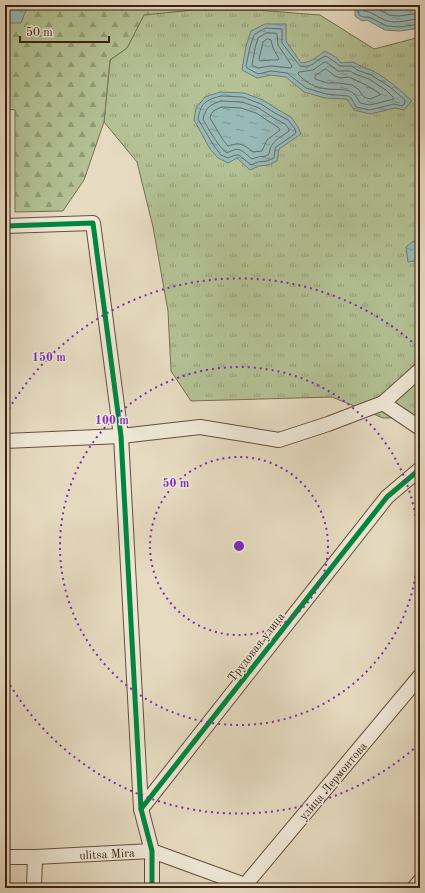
<svg xmlns="http://www.w3.org/2000/svg" width="425" height="893" font-family="'Old Standard TT',serif">
	<style>
		.grass { fill: url(#grass-tufts); stroke: #777052 }
		.forest { fill: url(#forest-firs); stroke: #777052 }
		.water { fill: url(#water-ripples); stroke: #727c75 }
		.lines { fill: none; stroke-linecap: round; stroke-linejoin: round }
		.shore { stroke: #696d64; stroke-width: 1 }
		.minor-casing { stroke: #664f3c; stroke-width: 16 }
		.minor { stroke: #efe8d7; stroke-width: 14 }
		.cycleway-casing { stroke: #efe8d7; stroke-width: 8 }
		.cycleway { stroke: #00873e; stroke-width: 5 }
		.ring { fill: none; stroke: #7b2cbf; stroke-width: 2; stroke-dasharray: 2 4 }
		.labels { text-anchor: middle; stroke-width: 3; stroke-linejoin: round; paint-order: stroke }
		.street-label { font-size: 12px; fill: #3b2010; stroke: #efe8d7 }
		.centre { fill: #7b2cbf; stroke: #efe8d7; stroke-width: 2 }
		.ring-label { font-size: 12px; text-anchor: middle; font-weight: bold; fill: #7b2cbf; stroke: #efe8d7; stroke-width: 3; stroke-linejoin: round; paint-order: stroke }
	</style>
	<defs>
		<pattern id="grass-tufts" width="24" height="20" patternUnits="userSpaceOnUse"><rect width="24" height="20" fill="#b3c194"/><path d="M3 7l-1-3M5 7V3M7 7l1-3M15 17l-1-3M17 17v-4M19 17l1-3" fill="none" stroke="#939c77"/></pattern>
		<pattern id="forest-firs" width="22" height="20" patternUnits="userSpaceOnUse"><rect width="22" height="20" fill="#b3c194"/><path d="M5 1l3.5 6h-7zM16 11l3.5 6h-7z" fill="#939c77"/></pattern>
		<pattern id="water-ripples" width="26" height="14" patternUnits="userSpaceOnUse"><rect width="26" height="14" fill="#97bab9"/><path d="M2 4q2-2 4 0t4 0M15 11q2-2 4 0t4 0" fill="none" stroke="#7c9795"/></pattern>
	</defs>
	<rect width="100%" height="100%" fill="#e6dbc1"/>
	<filter id="stains"><feTurbulence type="fractalNoise" baseFrequency=".005" numOctaves="4"/><feColorMatrix values="0 0 0 0 .2 0 0 0 0 .09 0 0 0 0 .02 0 0 0 .5 -.17"/></filter>
	<radialGradient id="worn" r=".72"><stop offset=".6" stop-color="#630" stop-opacity="0"/><stop offset="1" stop-color="#630" stop-opacity=".3"/></radialGradient>
	<polygon class="grass" points="193,10 257,10 320,15 374,49 420,37 420,417 383,418 332,397 191,401 171,371 168,311 153,227 137,162 104,122 110,60 127,48 144,14"/>
	<polygon class="forest" points="5,5 285,5 257,10 193,10 144,15 127,48 110,60 104,122 84,180 63,211 15,212 15,110 5,109"/>
	<g class="water">
		<polygon points="5,5 28,5 21,23 5,23"/>
		<polygon points="355,5 420,5 420,28 400,31 385,30 367,20 362,21 355,16"/>
		<path d="M265,24H286V41L301,63C313,62 316,57 325,51L337,58L341,63L353,62C359,66 366,68 373,71C388,79 400,90 412,101L404,110L395,108L370,114L354,110L347,99L325,98L304,92L286,77L271,75L257,78L242,70L246,46L251,31Z"/>
		<polygon points="220,92 244,93 263,100 277,109 291,117 298,127 301,134 279,149 277,161 268,165 259,166 250,170 237,158 228,163 218,158 210,149 194,120 196,108 205,97"/>
		<polygon points="420,239 420,260 408,262 406,247 412,242"/>
	</g>
	<g class="lines">
		<g class="shore">
			<polyline points="359,5 358,10 359,15 363,17 369,17 387,26 399,27 420,24"/>
			<path d="M364,5V11C374,12 379,19 388,21C398,24 410,19 420,19"/>
			<polyline points="370,5 389,15 399,16 420,13"/>
			<path d="M266,28L282,29V43L300,66C315,68 314,60 326,56L335,62L340,66H352L357,70L371,75L390,87L405,100V103L402,106L394,104L370,110L356,107L351,98L348,96L326,94L306,88L287,73L271,71L258,74L247,68L246,66L250,47L254,35Z"/>
			<polygon points="267,33 275,33 277,34 278,45 292,66 291,68 271,66 258,68 252,65 255,48 258,38"/>
			<polygon points="268,39 271,40 273,48 279,59 277,60 270,60 260,61 259,59 263,42"/>
			<path d="M326,62L338,71H350L355,74L369,79L387,91L393,97L394,99L370,105L360,103C358,100 356,95 353,93C347,88 335,90 328,89C316,88 306,83 298,74L299,72L313,70L323,63Z"/>
			<polygon points="326,69 335,76 341,78 349,77 366,85 379,93 380,95 370,99 364,97 358,89 352,85 339,83 327,83 315,79 315,76"/>
			<path d="M221,96L243,97L261,104L275,113L288,120L295,129L296,133L276,147L275,149L274,158L267,161L258,162L251,165L239,155H235L228,158L221,155L214,146L198,119C201,103 205,100 221,96Z"/>
			<path d="M221,101L242,102L259,108L272,117L285,124L289,129V131C279,139 271,140 269,154L266,156L258,157L252,159C246,155 241,147 234,150C231,151 229,152 227,153C219,148 207,127 203,119C206,107 210,105 221,101Z"/>
			<path d="M222,107L241,108L256,113L279,128L280,130L267,140L262,151L253,152C243,144 240,142 228,146L223,140L210,118C211,111 216,109 222,107Z"/>
		</g>
		<g class="minor-casing">
			<g id="minor">
				<polyline points="5,226 93,223 121,436 141,809 152,851 152,888"/>
				<polyline points="383,403 420,428"/>
				<polyline points="5,441 121,436 200,427 279,440 328,424 383,403 420,370"/>
				<polyline points="141,809 387,497 420,469"/>
				<polyline points="5,857 35,857 152,851 245,885 249,888"/>
				<polyline points="245,885 420,676"/>
				<polyline points="34,888 35,857"/>
				<polyline points="414,888 420,881"/>
			</g>
		</g>
		<use href="#minor" class="minor"/>
		<g class="cycleway-casing">
			<g id="cycleway">
				<polyline points="5,226 93,223 121,436 141,809 152,851 152,888"/>
				<polyline points="141,809 387,497 420,469"/>
			</g>
		</g>
		<use href="#cycleway" class="cycleway"/>
	</g>
	<g class="ring">
		<circle cx="239" cy="546" r="89"/>
		<circle cx="239" cy="546" r="179"/>
		<path d="M418 745A268 268 0 0 1 6 678M6 414A268 268 0 0 1 418 347"/>
	</g>
	<g class="labels">
		<g class="street-label">
			<text transform="translate(256 647) rotate(-52)" y="4">Трудовая улица</text>
			<text transform="translate(333 781) rotate(-50)" y="4">улица Лермонтова</text>
			<text transform="translate(107 854) rotate(-3)" y="4">ulitsa Mira</text>
		</g>
	</g>
	<circle cx="239" cy="546" r="6" class="centre"/>
	<g class="ring-label">
		<text x="49" y="361">150 m</text>
		<text x="112" y="424">100 m</text>
		<text x="176" y="487">50 m</text>
	</g>
	<rect width="425" height="893" fill="none" stroke="#e6dbc1" stroke-width="20"/>
	<rect x="6" y="6" width="413" height="881" fill="none" stroke="#3b2010" stroke-width="2"/>
	<rect x="10" y="10" width="405" height="873" fill="none" stroke="#3b2010"/>
	<path d="M20 36v6h89v-6" fill="none" stroke="#3b2010" stroke-width="2"/>
	<text x="26" y="36" font-size="12" fill="#3b2010" stroke="#efe8d7" stroke-width="3" paint-order="stroke">50 m</text>
	<rect width="100%" height="100%" filter="url(#stains)"/>
	<rect width="100%" height="100%" fill="url(#worn)"/>
</svg>
